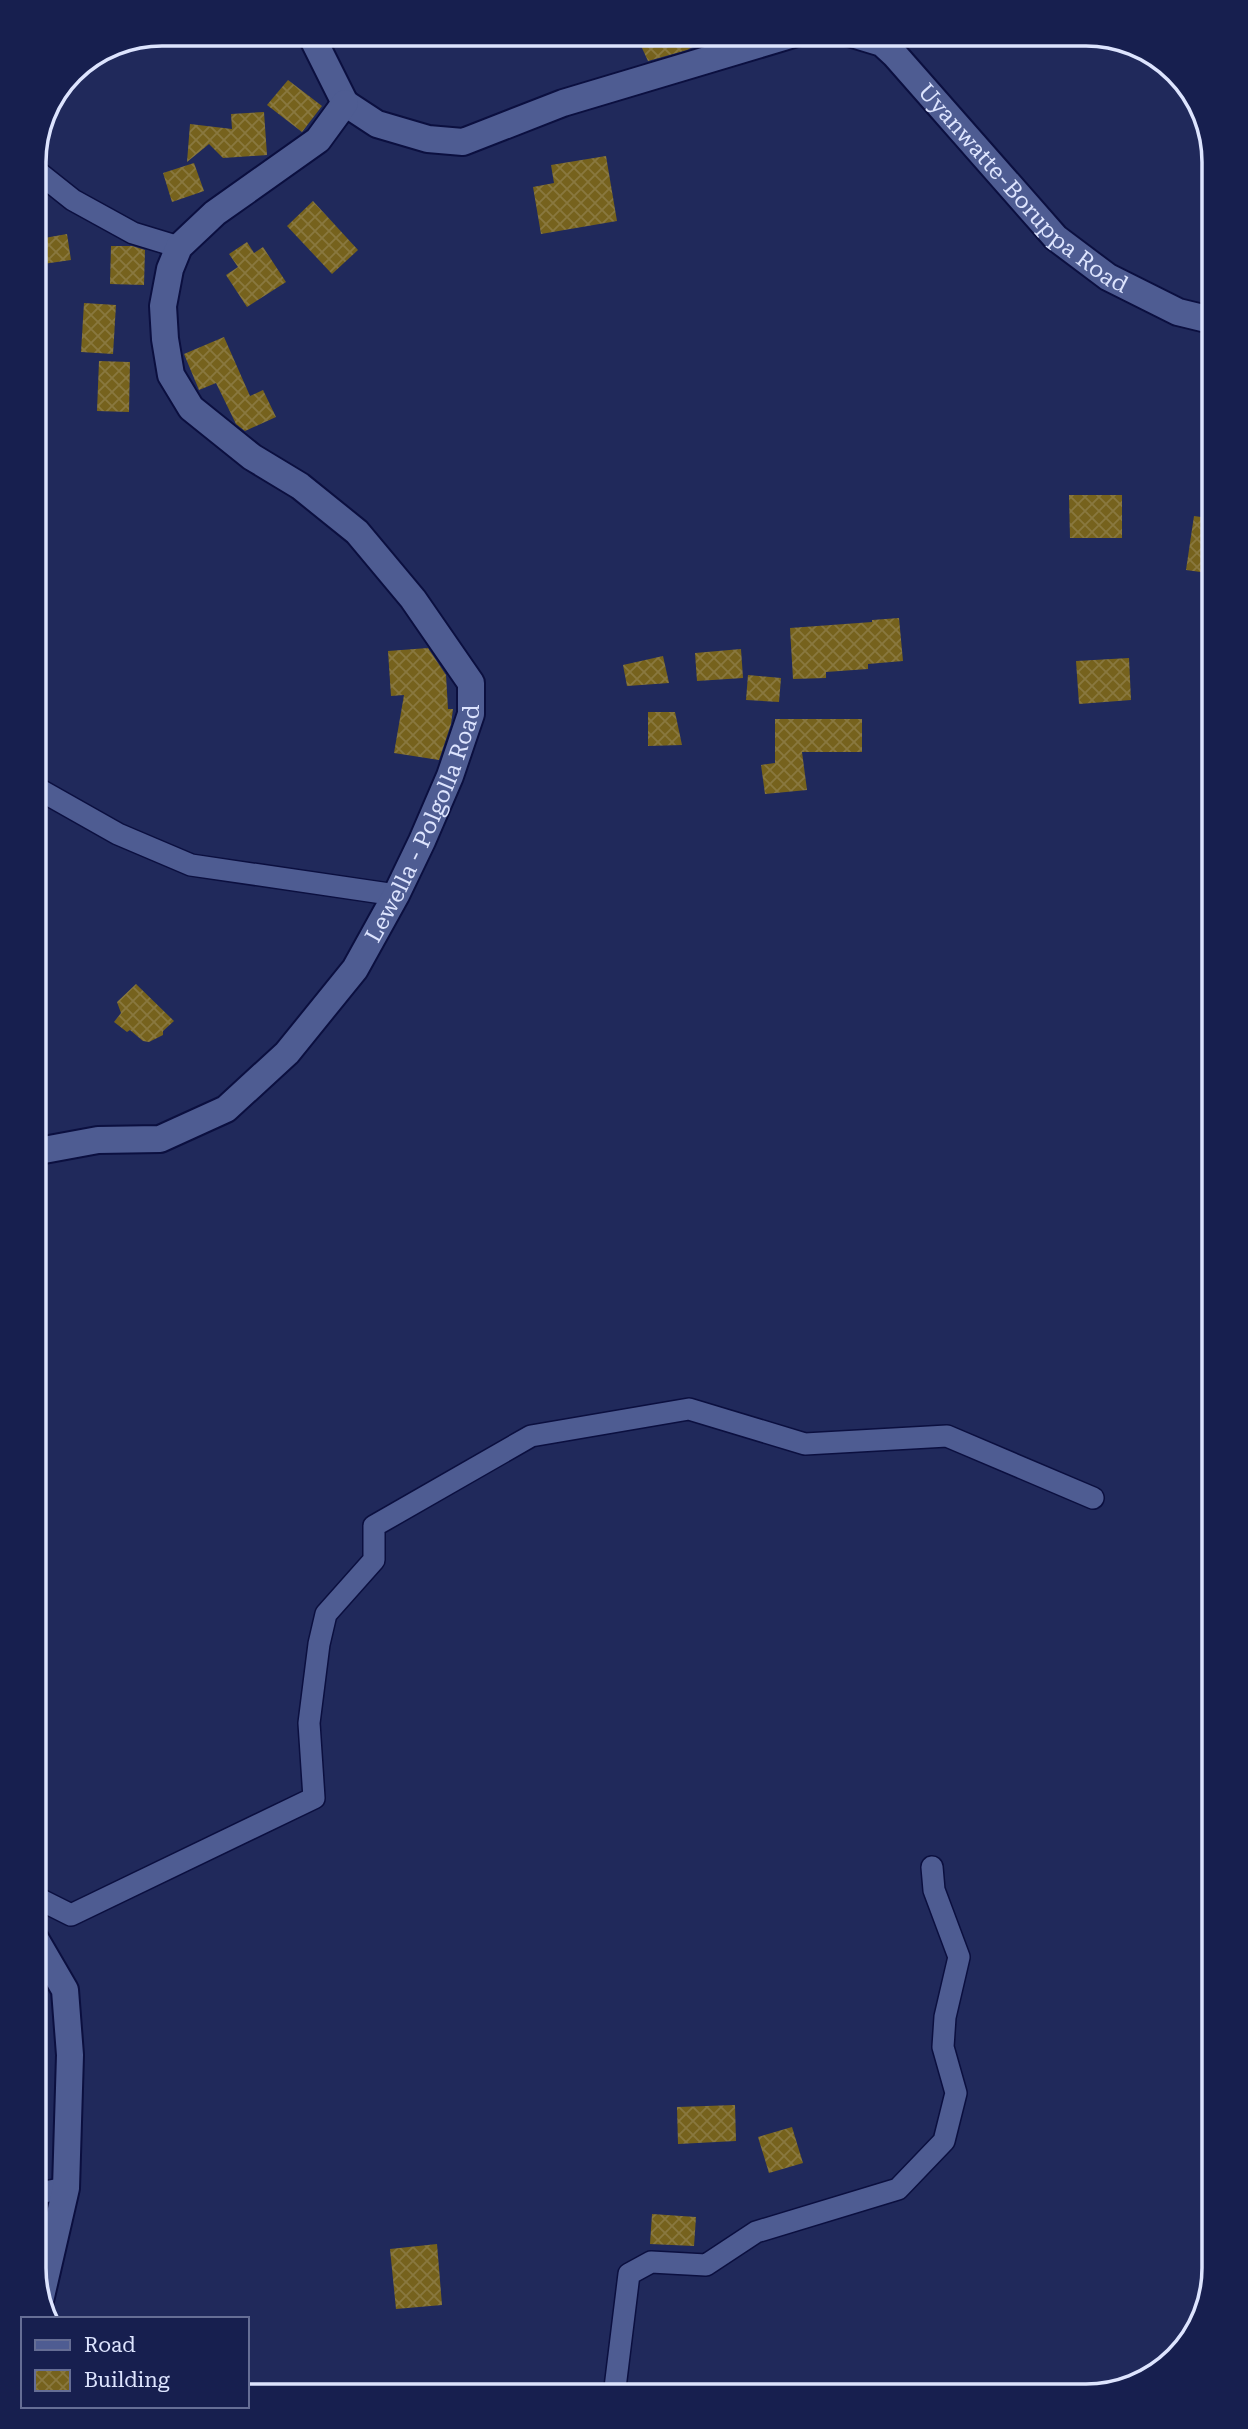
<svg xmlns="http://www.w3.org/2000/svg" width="1248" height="2429" font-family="'Roboto Serif',serif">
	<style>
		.building { fill: url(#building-cross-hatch) }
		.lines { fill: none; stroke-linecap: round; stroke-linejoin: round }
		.minor-casing { stroke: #0b0f3f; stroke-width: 24 }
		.tertiary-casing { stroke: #0b0f3f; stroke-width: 30 }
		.minor { stroke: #4e5c92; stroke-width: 21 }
		.tertiary { stroke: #4e5c92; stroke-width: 26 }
		.labels { text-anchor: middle; stroke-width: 5; stroke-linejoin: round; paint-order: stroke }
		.street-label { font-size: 23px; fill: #dde4fe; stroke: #171f4f }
		.rim { fill: none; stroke: #dde4fe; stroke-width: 3.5 }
	</style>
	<defs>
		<pattern id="building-cross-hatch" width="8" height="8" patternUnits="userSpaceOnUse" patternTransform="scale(1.75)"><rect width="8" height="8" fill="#76621d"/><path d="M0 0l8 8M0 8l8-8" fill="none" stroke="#89783f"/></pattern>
	</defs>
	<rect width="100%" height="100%" fill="#20295b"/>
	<g class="building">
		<polygon points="635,33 719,33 687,50 648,61"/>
		<polygon points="288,80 322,106 302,132 267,105"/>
		<polygon points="264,112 267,155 223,158 209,144 187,162 190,124 232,129 231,114"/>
		<polygon points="606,156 617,221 541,234 533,187 554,183 551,165"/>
		<polygon points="194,163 204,191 172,202 163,173"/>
		<polygon points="313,201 358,250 332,274 287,226"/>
		<polygon points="67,234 71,260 36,265 33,240"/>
		<polygon points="247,242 254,253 263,247 286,282 247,307 226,275 238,267 229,254"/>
		<polygon points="111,246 132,246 145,250 144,285 110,284"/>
		<polygon points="84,303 116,305 113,354 81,352"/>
		<polygon points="224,337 250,396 263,390 276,417 245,431 236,424 216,383 199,390 184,354"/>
		<polygon points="99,361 130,362 129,412 97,411"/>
		<polygon points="1069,495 1122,495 1122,538 1070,538"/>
		<polygon points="1194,516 1215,519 1215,574 1186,570"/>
		<polygon points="899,618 903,661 868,664 868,669 826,672 826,678 793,679 790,628 872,622 872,620"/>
		<polygon points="428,648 446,675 448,709 453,709 451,724 439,760 394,753 404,695 391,696 388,651"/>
		<polygon points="741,649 743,678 697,681 695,653"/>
		<polygon points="663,656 669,683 627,686 623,665"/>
		<polygon points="1129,658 1131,700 1079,704 1076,661"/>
		<polygon points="748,675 781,678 779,702 746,700"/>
		<polygon points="648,712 675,712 682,745 648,746"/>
		<polygon points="775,719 862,719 862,752 802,752 807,790 765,794 761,765 775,763"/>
		<polygon points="136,984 174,1021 163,1031 163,1035 149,1042 143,1041 130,1030 127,1032 114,1022 121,1013 117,1002"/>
		<polygon points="735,2105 736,2141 678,2144 677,2107"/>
		<polygon points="792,2127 803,2163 769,2173 758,2137"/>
		<polygon points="652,2214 696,2217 694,2246 650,2244"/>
		<polygon points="437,2244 442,2305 396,2309 390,2249"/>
	</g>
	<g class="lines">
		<g class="minor-casing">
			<g id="minor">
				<polyline points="34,169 73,200 133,233 179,247"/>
				<polyline points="33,786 118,834 191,865 396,895"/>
				<polyline points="33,1896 71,1915 314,1798 309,1723 319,1644 326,1614 374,1560 374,1526 531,1436 689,1409 805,1444 947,1436 1093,1498"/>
				<polyline points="33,2194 66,2188"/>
				<polyline points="614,2396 629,2274 651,2262 706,2265 756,2232 898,2189 944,2141 956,2093 943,2047 945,2017 959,1957 934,1890 932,1867"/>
			</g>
		</g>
		<g class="tertiary-casing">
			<g id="tertiary">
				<polyline points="310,33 345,103"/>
				<path id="s1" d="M849,33L882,43L895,55L1056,238L1108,277L1178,312L1215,321"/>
				<polyline points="345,103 377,124 428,139 463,142 563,103 797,33"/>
				<path id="s2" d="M33,1152L98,1140L160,1139L226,1109L287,1053L355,969L396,895L422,841L450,776L471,714V683L413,599L357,532L300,486L252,457L191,408L171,375L165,339L163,306L170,269L179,247L215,213L318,140L345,103"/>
				<polyline points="33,1935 65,1990 70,2055 66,2188 40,2301"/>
			</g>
		</g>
		<use href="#minor" class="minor"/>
		<use href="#tertiary" class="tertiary"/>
	</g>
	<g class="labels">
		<g class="street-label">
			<text dy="8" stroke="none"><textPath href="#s1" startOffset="238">Uyanwatte-Boruppa Road</textPath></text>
			<text dy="8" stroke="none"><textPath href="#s2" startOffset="553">Lewella - Polgolla Road</textPath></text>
		</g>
	</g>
	<path d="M0 0H1248V2429H0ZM162 46H1086A116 116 0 0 1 1202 162V2268A116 116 0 0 1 1086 2384H162A116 116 0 0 1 46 2268V162A116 116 0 0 1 162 46Z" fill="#171f4f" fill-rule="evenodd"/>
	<path class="rim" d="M162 46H1086A116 116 0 0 1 1202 162V2268A116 116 0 0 1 1086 2384H162A116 116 0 0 1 46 2268V162A116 116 0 0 1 162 46Z"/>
	<rect x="21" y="2317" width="228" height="91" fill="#171f4f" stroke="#666e95" stroke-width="2"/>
	<rect x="35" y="2340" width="35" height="10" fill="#4e5c92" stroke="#666e95" stroke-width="2"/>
	<text x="84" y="2352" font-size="21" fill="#dde4fe">Road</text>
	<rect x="35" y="2370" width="35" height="21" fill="url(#building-cross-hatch)" stroke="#666e95" stroke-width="2"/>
	<text x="84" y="2387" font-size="21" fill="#dde4fe">Building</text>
</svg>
